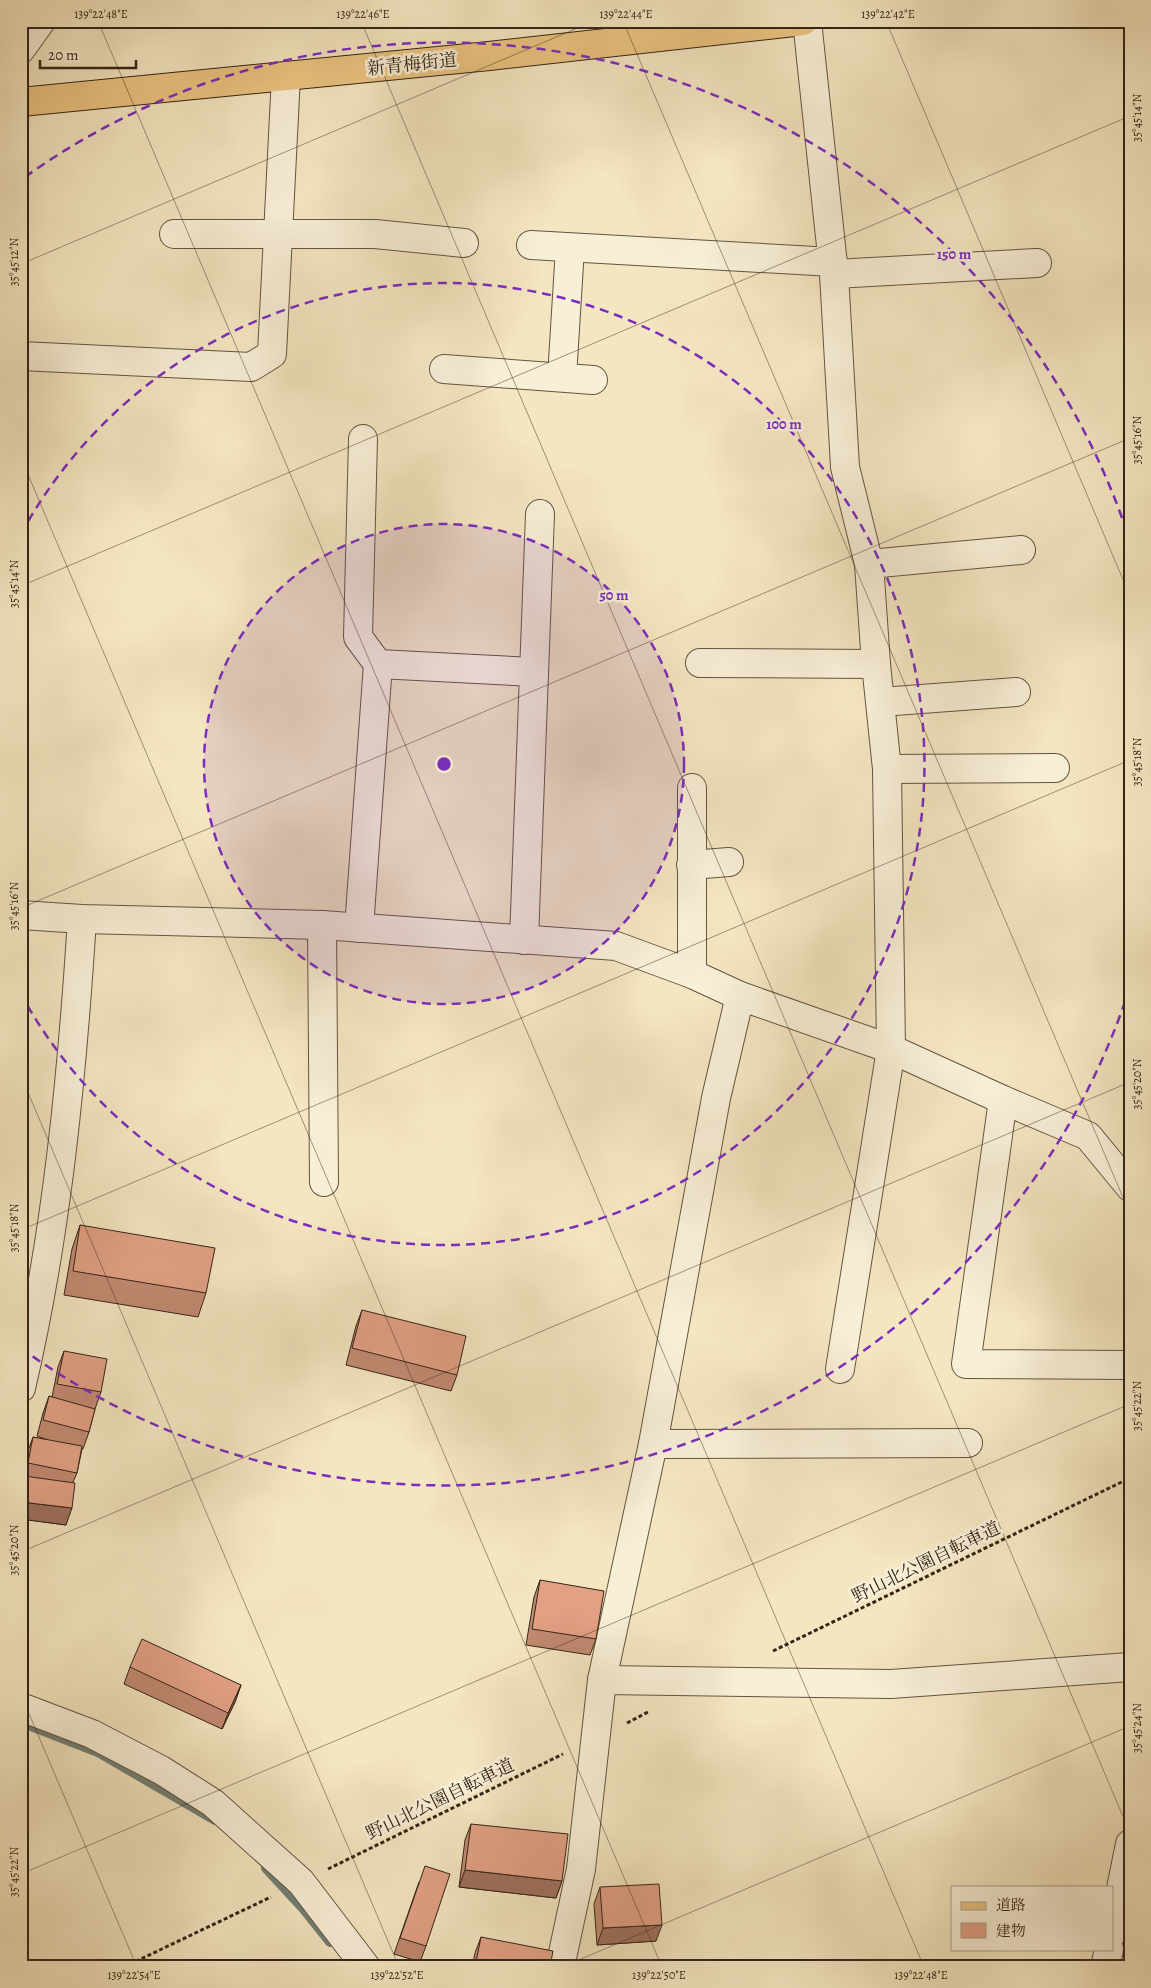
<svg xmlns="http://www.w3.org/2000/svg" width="1151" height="1988" font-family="Alegreya,'Noto Serif JP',serif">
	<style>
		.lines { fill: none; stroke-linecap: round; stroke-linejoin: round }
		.stream { stroke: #728077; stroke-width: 10 }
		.minor-casing { stroke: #635441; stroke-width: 30 }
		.major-casing { stroke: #332416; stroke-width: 30 }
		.path { stroke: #332416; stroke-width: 3; stroke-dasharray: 4 2.5; stroke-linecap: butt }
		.minor { stroke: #f8efd7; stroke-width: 28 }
		.major { stroke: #eac380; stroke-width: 28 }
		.wall { fill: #c28a72; stroke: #332416 }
		.shaded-wall { fill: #9e705d; stroke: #332416 }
		.building { fill: #e2a085; stroke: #332416 }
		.ticks { fill: none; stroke: #332416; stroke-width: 1; stroke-opacity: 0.45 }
		.ring { fill: none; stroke: #7b2cbf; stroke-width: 2.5; stroke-dasharray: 9 6 }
		.labels { text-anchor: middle; stroke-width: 5; stroke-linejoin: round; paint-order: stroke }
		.street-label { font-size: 18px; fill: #332416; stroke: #f8efd7 }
		.centre { fill: #7b2cbf; stroke: #f8efd7; stroke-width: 2.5 }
		.ring-label { font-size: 15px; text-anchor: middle; font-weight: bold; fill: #7b2cbf; stroke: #f8efd7; stroke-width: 5; stroke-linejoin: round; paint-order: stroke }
		.neatline { fill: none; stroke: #332416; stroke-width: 2 }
		.ticks-label { font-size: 12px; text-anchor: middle; fill: #332416 }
	</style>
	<rect width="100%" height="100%" fill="#f4e6c1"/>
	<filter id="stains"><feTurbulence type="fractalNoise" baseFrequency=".004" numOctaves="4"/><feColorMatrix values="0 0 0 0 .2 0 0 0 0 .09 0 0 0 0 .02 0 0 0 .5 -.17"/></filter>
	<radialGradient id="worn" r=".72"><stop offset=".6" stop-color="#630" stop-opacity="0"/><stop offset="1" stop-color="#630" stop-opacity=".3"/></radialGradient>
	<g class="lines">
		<g class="stream">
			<polyline points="21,1722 98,1752 215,1820"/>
			<polyline points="266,1868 302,1907 330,1942"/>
		</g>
		<g class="minor-casing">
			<g id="minor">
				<polyline points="807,21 834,274 845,467 869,564 876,664 887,769 891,1049 840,1369"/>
				<polyline points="21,49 41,21"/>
				<polyline points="174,234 375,234 464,243"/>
				<polyline points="531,245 833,262"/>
				<polyline points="834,274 1037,263"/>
				<polyline points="21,356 251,367 272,354 286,76"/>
				<polyline points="444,369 593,380"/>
				<polyline points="562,377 570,248"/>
				<polyline points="363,439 358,637 378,664"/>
				<polyline points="869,564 1021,550"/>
				<polyline points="700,663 876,664"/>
				<polyline points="881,702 1016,692"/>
				<polyline points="887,769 1055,768"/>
				<polyline points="692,788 692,974"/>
				<polyline points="691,865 729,862"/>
				<polyline points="21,915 82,919 322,925 616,946 692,974 740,996 891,1049 1003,1100 1088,1136 1130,1187"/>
				<polyline points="322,925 324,1182"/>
				<polyline points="359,928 378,664 534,672"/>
				<polyline points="524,940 540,514"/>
				<polyline points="1003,1100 966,1364 1130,1365"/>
				<path d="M21,1388C57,1234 72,1077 82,919"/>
				<polyline points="653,1444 968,1443"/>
				<polyline points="602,1680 891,1684 1130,1667"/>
				<polyline points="21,1707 92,1734 161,1770 213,1803 301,1882 366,1967"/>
				<polyline points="1112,1933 1130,1844"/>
				<polyline points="560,1967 581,1869 602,1680 653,1444 716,1098 740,996"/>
				<polyline points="1105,1967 1109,1949"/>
			</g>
		</g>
		<g class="major-casing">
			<polyline id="major" points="21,102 489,56 803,21"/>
		</g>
		<g class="path">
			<polyline points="773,1651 1130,1478"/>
			<polyline points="627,1723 648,1712"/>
			<polyline points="328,1869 563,1754"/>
			<polyline points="124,1967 271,1897"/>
		</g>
		<use href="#minor" class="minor"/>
		<use href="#major" class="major"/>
	</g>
	<g class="wall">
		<polygon points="80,1225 206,1293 198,1317 64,1295 72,1249"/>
		<polygon points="362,1310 457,1375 451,1391 346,1365 356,1326"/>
		<polygon points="64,1351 101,1392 95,1409 89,1432 83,1449 82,1449 77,1473 73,1482 66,1525 21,1519 21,1483 27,1453 33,1437 48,1440 37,1436 43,1413 49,1396 52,1397 58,1367"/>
		<polygon points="540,1580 596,1639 590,1655 526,1645 534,1597"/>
		<polygon points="130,1667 241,1685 235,1702 222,1729 124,1684"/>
		<polygon points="471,1824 562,1881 556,1898 459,1887 465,1840"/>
		<polygon points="419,1882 426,1946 420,1962 394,1954"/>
		<polygon points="600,1887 656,1941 597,1945 594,1904"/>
		<polygon points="481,1937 550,1967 472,1967 475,1953"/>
	</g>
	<g class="shaded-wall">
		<polygon points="21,1502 72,1508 66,1525 21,1519"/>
		<polygon points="241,1685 235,1702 222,1729 228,1713"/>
		<polygon points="465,1870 562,1881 556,1898 459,1887"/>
		<polygon points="662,1925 656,1941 597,1945 603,1928"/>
	</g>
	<g class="building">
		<polygon points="80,1225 215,1248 206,1293 73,1271"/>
		<polygon points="362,1310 466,1336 457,1375 352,1348"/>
		<polygon points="64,1351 107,1359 101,1392 57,1384"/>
		<polygon points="49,1396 95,1409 89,1432 43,1420"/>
		<polygon points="33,1437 82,1446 77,1473 28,1463"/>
		<polygon points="24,1476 75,1483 72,1508 21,1502"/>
		<polygon points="540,1580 604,1591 596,1639 532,1629"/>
		<polygon points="142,1639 241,1685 228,1713 130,1667"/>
		<polygon points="471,1824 568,1834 562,1881 465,1870"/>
		<polygon points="425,1866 450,1874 426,1946 400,1938"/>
		<polygon points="659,1884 662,1925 603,1928 600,1887"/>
		<polygon points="481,1937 553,1951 550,1967 475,1967"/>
	</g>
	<path class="ticks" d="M98,21L924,1967M361,21L1130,1833M623,21L1130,1214M886,21L1130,596M21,264L594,21M21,458L662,1967M21,586L1130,116M21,908L1130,438M21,1076L399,1967M21,1230L1130,760M21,1552L1130,1082M21,1695L137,1967M21,1874L1130,1404M562,1967L1130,1726"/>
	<circle cx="444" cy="764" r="240" fill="#7b2cbf" fill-opacity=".12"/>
	<g class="ring">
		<circle cx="444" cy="764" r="240"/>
		<path d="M21 534A481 481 0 1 1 21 994"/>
		<path d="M1130 987A721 721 0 0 1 25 1351M25 177A721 721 0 0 1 1130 541"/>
	</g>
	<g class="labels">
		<g class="street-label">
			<text transform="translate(412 64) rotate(-6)" y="6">新青梅街道</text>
			<text transform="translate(926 1562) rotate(-26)" y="6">野山北公園自転車道</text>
			<text transform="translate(440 1799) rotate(-26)" y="6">野山北公園自転車道</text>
		</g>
	</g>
	<circle cx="444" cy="764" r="8" class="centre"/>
	<g class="ring-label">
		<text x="954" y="259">150 m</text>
		<text x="784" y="429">100 m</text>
		<text x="614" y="600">50 m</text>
	</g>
	<rect width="1151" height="1988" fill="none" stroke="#f4e6c1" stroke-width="55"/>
	<rect x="951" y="1886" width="162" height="65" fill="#f8efd7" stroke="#a99e8a"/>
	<rect x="961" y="1902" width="25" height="8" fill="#eac380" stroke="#a99e8a"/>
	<text x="996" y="1910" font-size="15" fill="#332416">道路</text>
	<rect x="961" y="1923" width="25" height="15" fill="#e2a085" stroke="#a99e8a"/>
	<text x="996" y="1936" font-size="15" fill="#332416">建物</text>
	<path d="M40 60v8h96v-8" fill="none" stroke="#332416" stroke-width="2.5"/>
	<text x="48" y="60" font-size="15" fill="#332416" stroke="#f8efd7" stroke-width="4" paint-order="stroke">20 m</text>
	<rect x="28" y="28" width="1096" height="1932" class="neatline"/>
	<g class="ticks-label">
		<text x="101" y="18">139°22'48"E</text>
		<text x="363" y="18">139°22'46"E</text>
		<text x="626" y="18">139°22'44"E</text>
		<text x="888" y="18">139°22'42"E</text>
		<text transform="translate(1137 118) rotate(-90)" y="4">35°45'14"N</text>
		<text transform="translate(14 262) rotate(-90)" y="4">35°45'12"N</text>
		<text transform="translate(1137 440) rotate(-90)" y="4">35°45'16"N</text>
		<text transform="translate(14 584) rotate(-90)" y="4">35°45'14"N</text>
		<text transform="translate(1137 762) rotate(-90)" y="4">35°45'18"N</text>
		<text transform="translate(14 906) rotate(-90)" y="4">35°45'16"N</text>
		<text transform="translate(1137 1084) rotate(-90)" y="4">35°45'20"N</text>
		<text transform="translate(14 1228) rotate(-90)" y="4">35°45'18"N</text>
		<text transform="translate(1137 1406) rotate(-90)" y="4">35°45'22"N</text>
		<text transform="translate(14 1550) rotate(-90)" y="4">35°45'20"N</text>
		<text transform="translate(1137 1728) rotate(-90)" y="4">35°45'24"N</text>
		<text transform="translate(14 1872) rotate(-90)" y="4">35°45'22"N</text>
		<text x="134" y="1979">139°22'54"E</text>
		<text x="397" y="1979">139°22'52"E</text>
		<text x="659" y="1979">139°22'50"E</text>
		<text x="921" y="1979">139°22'48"E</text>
	</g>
	<rect width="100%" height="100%" filter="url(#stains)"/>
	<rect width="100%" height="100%" fill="url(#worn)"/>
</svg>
